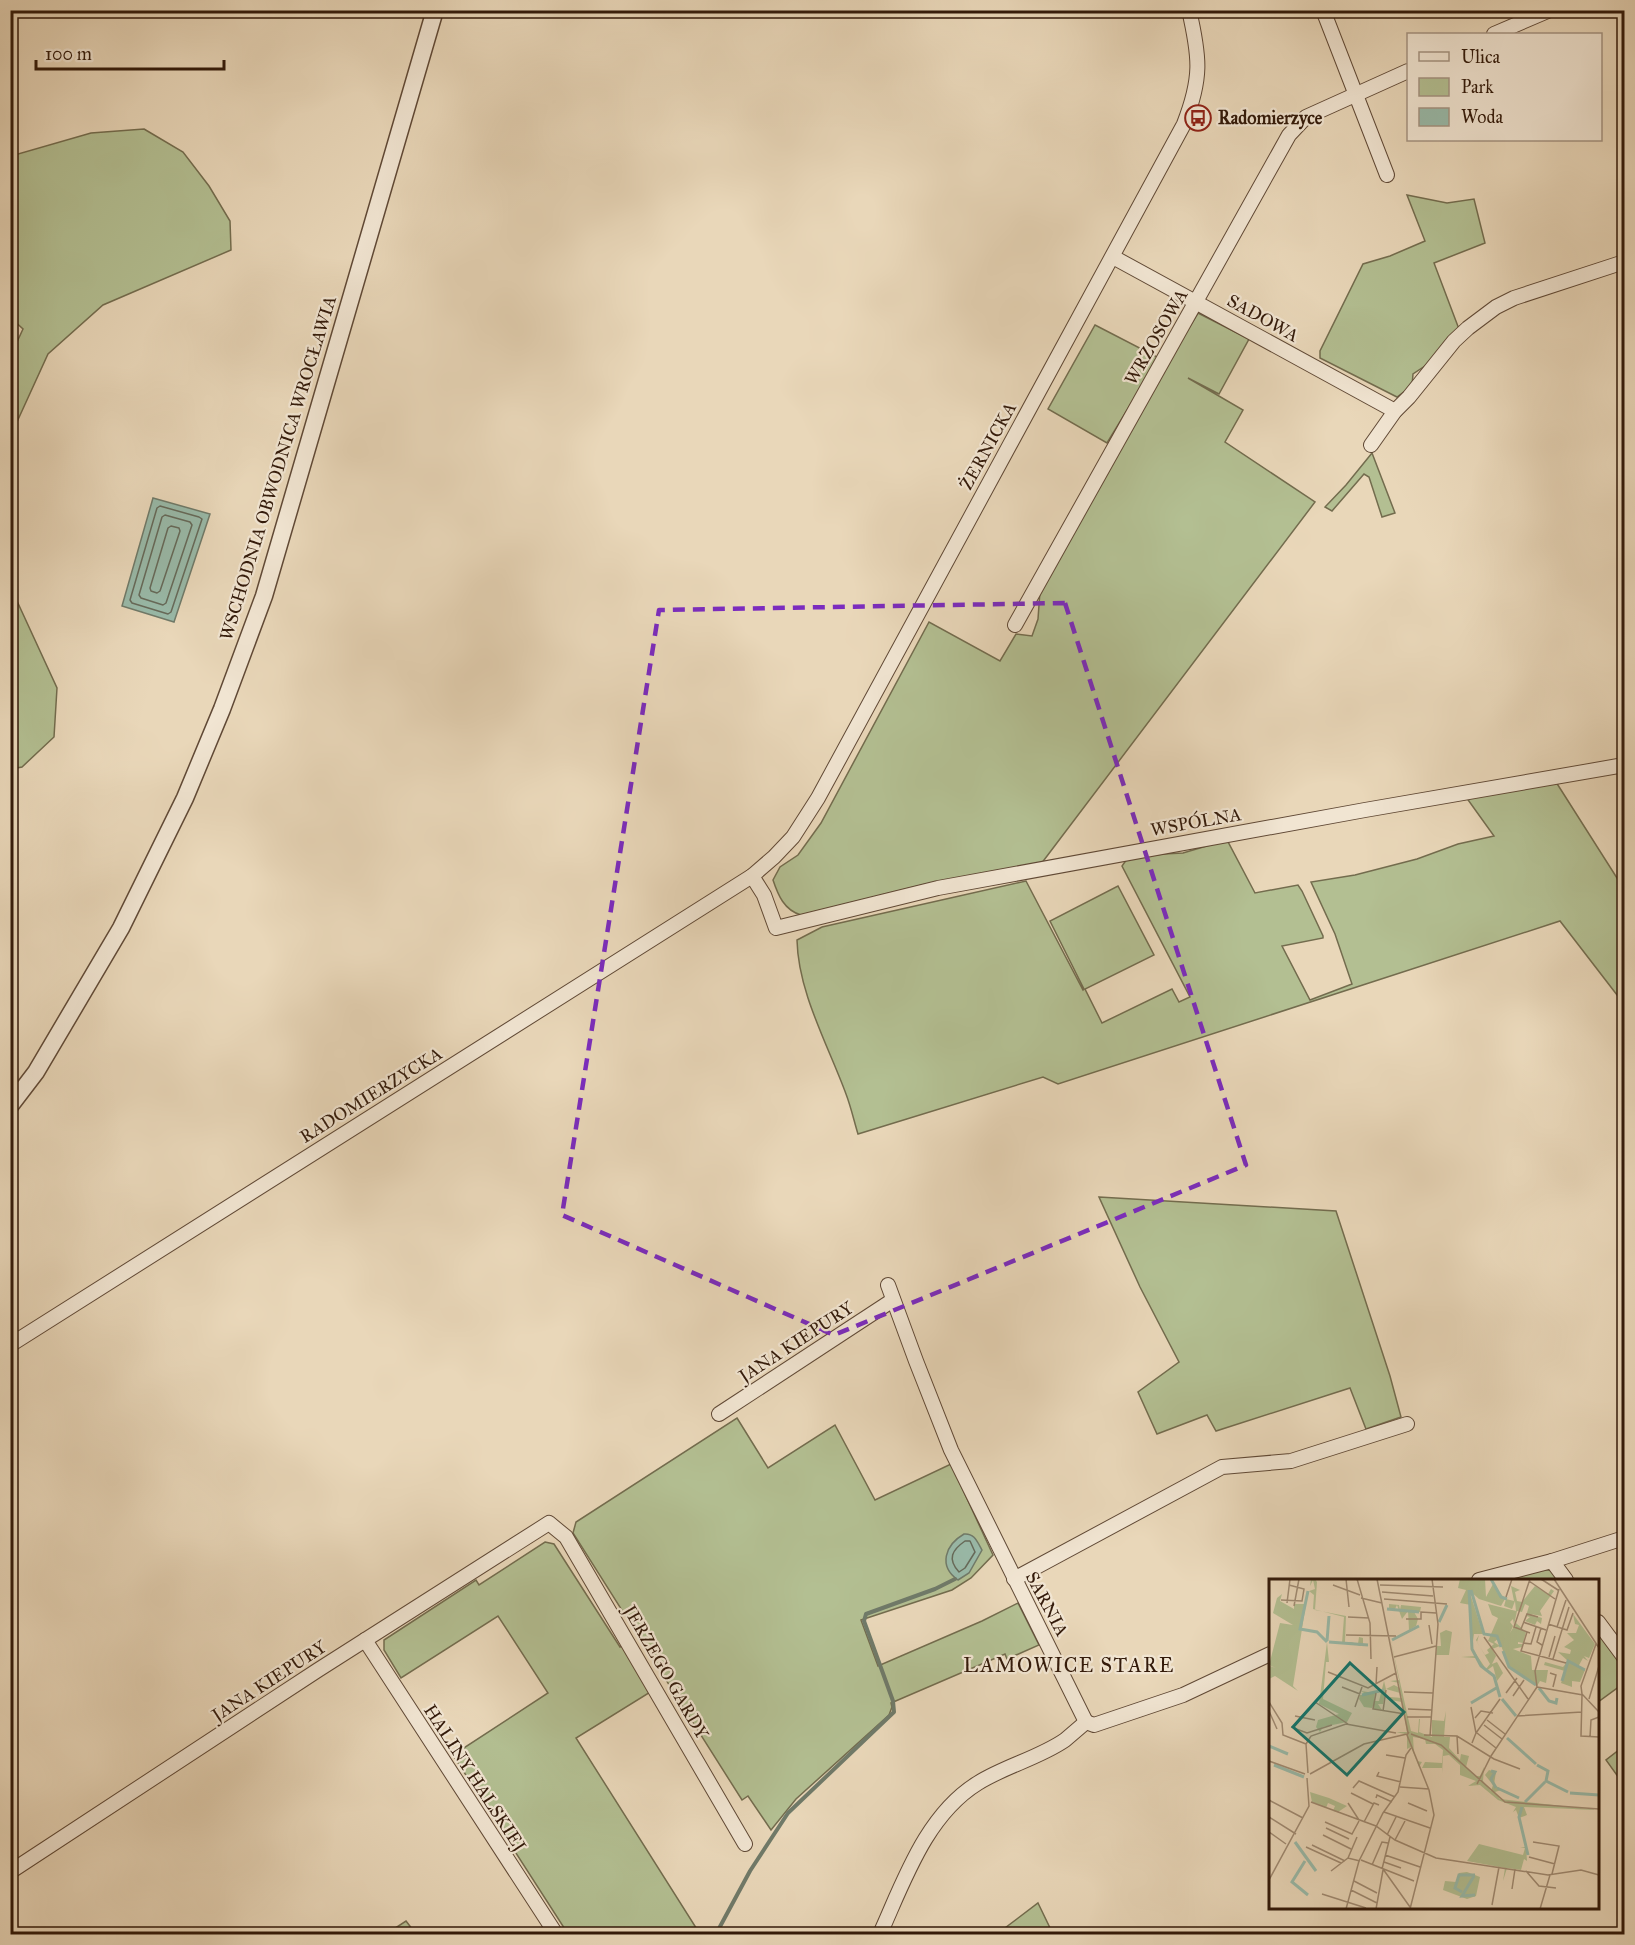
<svg xmlns="http://www.w3.org/2000/svg" width="1635" height="1945" font-family="'IM FELL Great Primer',serif">
	<style>
		.green { fill: #b3bf92; stroke: #736c4e; stroke-width: 1.5 }
		.water { fill: #99baa9; stroke: #707a69; stroke-width: 1.5 }
		.lines { fill: none; stroke-linecap: round; stroke-linejoin: round }
		.shore { stroke: #666a5a; stroke-width: 1.5 }
		.stream { stroke: #707a69; stroke-width: 4 }
		.minor-casing { stroke: #604936; stroke-width: 16 }
		.tertiary-casing { stroke: #604936; stroke-width: 19 }
		.minor { stroke: #f1e5d2; stroke-width: 14 }
		.tertiary { stroke: #f1e5d2; stroke-width: 16 }
		.marked { fill: none; stroke: #7b2cbf; stroke-width: 4.5; stroke-dasharray: 12 8; stroke-linejoin: round }
		.labels { text-anchor: middle; stroke-width: 4.5; stroke-linejoin: round; paint-order: stroke }
		.poi-label { font-size: 18px; font-weight: bold; fill: #331a0a; stroke: #f1e5d2; text-anchor: start }
		.street-label { font-size: 18px; fill: #331a0a; stroke: #f1e5d2 }
		.neighbourhood-label { font-size: 20px; letter-spacing: 1.5px; fill: #331a0a; stroke: #f1e5d2 }
		.inset-river { fill: none; stroke: #99baa9; stroke-width: 3 }
		.inset-road { fill: none; stroke: #a08b73; stroke-width: 1.5 }
		.view { fill: #0f766e; fill-opacity: 0.15; stroke: #0f766e; stroke-width: 3 }
		.inset-edge { fill: none; stroke: #331a0a; stroke-width: 3 }
	</style>
	<rect width="100%" height="100%" fill="#e9d7b9"/>
	<filter id="stains"><feTurbulence type="fractalNoise" baseFrequency=".00333" numOctaves="4"/><feColorMatrix values="0 0 0 0 .2 0 0 0 0 .09 0 0 0 0 .02 0 0 0 .5 -.17"/></filter>
	<radialGradient id="worn" r=".72"><stop offset=".6" stop-color="#630" stop-opacity="0"/><stop offset="1" stop-color="#630" stop-opacity=".3"/></radialGradient>
	<g class="green">
		<polygon points="144,129 183,152 209,186 230,221 231,250 103,305 48,354 11,435 11,355 23,329 11,318 11,156 91,133"/>
		<polygon points="1407,195 1447,203 1474,199 1485,243 1434,263 1459,329 1431,362 1413,374 1412,386 1397,397 1320,358 1320,351 1363,264 1390,256 1425,241"/>
		<path d="M1198,313L1249,339L1219,394L1188,378L1243,410L1225,442L1315,502L1041,864L926,884L801,915C784,910 778,895 773,880L780,867L798,855L821,823L929,622L1000,661L1016,634L1032,636L1038,619L1040,591L1166,365Z"/>
		<polygon points="1095,325 1159,358 1107,443 1048,409"/>
		<polygon points="1372,453 1395,513 1382,517 1369,477 1364,474 1332,511 1325,507 1346,485"/>
		<polygon points="11,588 57,688 54,737 22,767 11,769"/>
		<path d="M1556,782L1624,889V1004L1560,921L1058,1084L1043,1077L858,1134C854,1121 851,1107 846,1094C828,1045 798,992 797,940L822,927L1026,881L1083,990L1084,989L1050,921L1118,886L1154,955L1085,989L1102,1023L1172,989L1179,1002L1190,997L1122,866L1127,859L1163,854L1183,853L1227,840L1255,893L1298,885L1302,891L1323,936V938L1282,946L1310,1000L1352,984L1335,934L1311,882L1355,875L1417,859L1458,844L1494,836L1466,797Z"/>
		<polygon points="1099,1197 1336,1211 1390,1376 1401,1417 1366,1429 1350,1388 1216,1431 1207,1415 1157,1434 1138,1392 1179,1362 1140,1287"/>
		<polygon points="737,1418 768,1468 835,1425 875,1500 951,1464 993,1555 971,1578 952,1590 861,1620 878,1666 982,1621 1018,1603 1039,1645 1007,1659 1005,1654 891,1703 892,1707 889,1715 796,1799 771,1830 748,1796 742,1800 573,1533 576,1522"/>
		<polygon points="545,1542 554,1544 620,1647 625,1645 652,1691 576,1738 700,1934 568,1934 453,1755 548,1693 498,1616 401,1678 384,1650 384,1640 476,1580 479,1585"/>
		<polygon points="1539,1568 1553,1571 1560,1580 1505,1580"/>
		<polygon points="1598,1630 1624,1667 1624,1683 1598,1702"/>
		<polygon points="1624,1746 1624,1785 1606,1760"/>
		<polygon points="1038,1903 1051,1930 1044,1934 997,1934"/>
		<polygon points="406,1921 416,1934 386,1934"/>
	</g>
	<g class="water">
		<polygon points="153,498 210,514 174,622 122,606"/>
		<path d="M964,1534C974,1533 977,1541 982,1550L969,1573L958,1580C938,1566 945,1545 964,1534Z"/>
	</g>
	<g class="lines">
		<g class="shore">
			<polygon points="160,506 199,517 202,519 171,612 168,614 132,603 130,600 157,508"/>
			<polygon points="165,515 190,522 192,525 166,603 163,605 141,598 139,595 162,517"/>
			<polygon points="171,526 179,528 180,531 160,591 157,593 151,591 150,588 168,528"/>
			<path d="M965,1541H970L975,1552L965,1568L959,1572C947,1559 952,1550 965,1541Z"/>
		</g>
		<polyline class="stream" points="716,1934 750,1871 788,1813 894,1712 893,1701 864,1621 866,1614 935,1589 955,1579"/>
		<g class="minor-casing">
			<g id="minor">
				<polyline points="1323,10 1387,175"/>
				<polyline points="1494,34 1550,10"/>
				<polyline points="1113,257 1395,411"/>
				<polyline points="1371,445 1395,411 1409,397 1454,341 1468,328 1496,307 1514,298 1624,262"/>
				<path d="M1015,625C1105,461 1199,299 1289,135L1306,117L1408,71"/>
				<polyline points="752,876 764,895 776,928 938,888 1365,810 1624,765"/>
				<polyline points="888,1285 916,1361 951,1450 1086,1722"/>
				<path d="M10,1345L752,876L774,857L793,837L818,798L1184,124C1202,78 1200,58 1189,10"/>
				<polyline points="719,1414 893,1300"/>
				<polyline points="1552,1561 1566,1580"/>
				<polyline points="1014,1579 1222,1467 1291,1461 1407,1424"/>
				<polyline points="1479,1580 1552,1561 1624,1538"/>
				<polyline points="1598,1622 1624,1657"/>
				<polyline points="365,1640 556,1934"/>
				<polyline points="1086,1722 1094,1725 1183,1695 1270,1654"/>
				<polyline points="10,1872 318,1670 549,1523 566,1537 745,1844"/>
				<path d="M880,1934C904,1881 926,1815 978,1783C1005,1766 1039,1758 1065,1740C1072,1734 1079,1728 1086,1722"/>
			</g>
		</g>
		<g class="tertiary-casing">
			<polyline id="tertiary" points="10,1106 36,1072 121,928 185,798 222,709 264,596 435,10"/>
		</g>
		<use href="#minor" class="minor"/>
		<use href="#tertiary" class="tertiary"/>
	</g>
	<path class="marked" d="M1065,603L1246,1165L834,1335L562,1215L659,610Z"/>
	<defs>
		<g id="bus-ring" transform="scale(1.35)"><circle r="9.5" fill="#f1e5d2" stroke="#8f2418" stroke-width="1.5"/><path d="M-5-6H5V4H4V6H2V4H-2V6H-4V4H-5ZM-3.5-4V0h7V-4ZM-3.5 1.2v1.5H-2V1.2ZM2 1.2v1.5H3.5V1.2Z" fill="#8f2418"/></g>
	</defs>
	<g fill-rule="evenodd">
		<use href="#bus-ring" x="1198" y="118"/>
	</g>
	<g class="labels">
		<g class="poi-label">
			<text x="1218" y="124">Radomierzyce</text>
		</g>
		<g class="street-label">
			<text transform="translate(1263 318) rotate(29)" y="6">SADOWA</text>
			<text transform="translate(1156 337) rotate(-60)" y="6">WRZOSOWA</text>
			<text transform="translate(988 446) rotate(-61)" y="6">ŻERNICKA</text>
			<text transform="translate(278 468) rotate(-73)" y="6">WSCHODNIA OBWODNICA WROCŁAWIA</text>
			<text transform="translate(1196 822) rotate(-10)" y="6">WSPÓLNA</text>
			<text transform="translate(371 1095) rotate(-32)" y="6">RADOMIERZYCKA</text>
			<text transform="translate(796 1342) rotate(-33)" y="6">JANA KIEPURY</text>
			<text transform="translate(1047 1604) rotate(62)" y="6">SARNIA</text>
			<text transform="translate(666 1672) rotate(60)" y="6">JERZEGO GARDY</text>
			<text transform="translate(269 1681) rotate(-33)" y="6">JANA KIEPURY</text>
			<text transform="translate(475 1778) rotate(57)" y="6">HALINY HALSKIEJ</text>
		</g>
		<g class="neighbourhood-label">
			<text x="1069" y="1672">LAMOWICE STARE</text>
		</g>
	</g>
	<g transform="translate(1269 1579)">
		<rect width="330" height="330" fill="#e9d7b9"/>
		<path d="M42,0H46L48,3L46,31L77,37L76,63H82L89,65L90,58L94,59V66L100,67H91L82,64L71,65L59,63L73,64L75,38L44,30L45,16L40,12L46,10L44,1L41,7ZM191,0H216L217,18L224,5L236,20L232,27L210,20L200,11L214,55H205L203,69L217,90L221,85L207,61L210,56L208,63L216,76L220,74L218,71L225,65L219,62L229,39L223,36L219,25L247,32L246,22L243,30L235,27L237,20L245,22L242,7L251,11L246,13L248,22L253,23L266,7L279,15L282,10L285,12L271,32L273,37L261,35L273,39L272,45L268,42L266,46L256,42L261,38L257,37L260,27L256,25L253,33L248,32L245,46L244,40L241,43L244,47L241,54L247,44L257,53L254,64L249,63V65H254L253,68L244,70L262,77L263,91H279L277,104L271,102L268,107L241,88L229,60L225,63L231,67L223,70L227,77L223,85L228,83L234,94L228,102L224,87L217,92L207,79L192,78L207,77L202,69V26L191,24L197,11L189,9ZM39,12L24,107L29,112L6,97L0,100L1,87L7,89L0,86L11,44L24,46L4,34L8,19L13,15L11,22L25,30V25H36ZM120,25L130,26L131,31L132,26L152,28L151,33H145L149,40L147,47L140,51L139,32L133,40L128,26L126,30H120ZM304,35L326,65L320,79L315,77L319,82L314,79L309,88L316,91L311,103L303,102V108L292,104L296,92L275,86L276,83L294,88L299,82L289,73L301,75L302,71L295,68L305,61L298,54H307L310,46L306,45ZM177,51L183,53L180,76H167L168,67H172L171,54ZM121,58L142,152L149,154L150,140H151L150,153L163,158V141L175,142L177,132L175,158H181L180,169L191,181L192,175L200,177L197,188L207,197H211L215,188L214,202L222,212L224,206L216,196L220,191L227,193L225,205L232,211L226,213L231,220L330,231L255,228L258,236L250,239L247,231L244,233L247,228L229,221L211,206L199,207L207,202L191,196V186L180,176L174,177L173,194V189H153L156,183L173,184L174,171L166,165H157L156,160L144,158L145,174L148,182L153,183L150,188L142,168L138,170V154L136,155L127,153H138L133,123L121,121V118L133,119L131,114L117,110L114,125H109L113,131L105,130V124L103,129L95,128L90,120L91,116H98L92,112L106,114L105,122H110L115,102L117,110L125,106L131,109L130,104L121,102L130,101ZM58,63L60,83H57L54,120L83,134L78,143L54,148L51,153L47,148L49,141L70,135L50,125ZM41,213L60,219L78,227L69,233L64,232L66,227L59,224L57,229L43,223ZM210,265L254,276L256,269L251,268H257L258,282L255,280L252,291L238,289L234,302L236,289L198,282ZM198,293L211,298L207,317L198,320L174,311L176,302L187,303L190,294Z" fill="#b3bf92"/>
		<path class="inset-river" d="M222,0L232,18L238,20M200,11L203,70L212,87L225,97L231,118M202,11L215,55L228,57L232,68M39,12L31,50L48,53L58,63M118,30L150,33M170,43L178,26M123,61L150,47M58,62L60,37M60,63L99,66M234,72L240,88L267,106M293,102L299,82L316,91M270,109L280,122L287,124L288,119M93,116L115,111M233,120L247,137M202,124L229,108M238,159L267,185M0,167L19,175M5,186L35,198M268,186L279,192L277,202L299,213M222,192L226,193L222,200L227,209M228,209L250,219M301,214L330,216M256,223L276,203M253,228L250,238L259,276M26,263L47,292M36,282L23,303L39,316M205,297L193,317L206,316M193,313L186,309L190,296H206"/>
		<path class="inset-road" d="M77,0L80,28M88,0L101,44L102,80M108,0L139,154M261,0L245,48L261,54M272,0L289,11M285,0L330,69M260,2L286,20M64,6L91,16M111,6L174,8M113,13L164,17M237,18L243,0M92,19L113,24M115,20L178,25M12,21L33,22L35,10L20,6M18,24L21,0M25,27L30,0M79,38L100,39M137,40H152V33L167,34M254,43L277,51M279,45L298,51L304,34M160,46L163,65M288,48L297,21M272,49L268,63L273,66M252,50L258,35L269,38M258,53L252,72L297,84M77,56L127,57M215,58L259,120M254,64L262,65L267,48M327,65L312,107L313,115L330,133M125,78L167,67M280,78L286,57M284,80L300,28M59,93L99,109L127,94M281,94L287,96L284,108M107,106L108,88M73,108L91,115M268,108L314,116M135,113L164,114M107,114L104,130L136,135M237,114L248,99M313,116L312,157L330,158M244,117L255,101M320,120L330,87M0,123L13,144L14,156L37,165M46,123L79,145M86,128L93,108M202,128L207,154L203,164M139,130L163,131M0,132L8,150M114,132L117,111M26,137L46,141M248,137L313,133M138,138H163M206,139L212,132L224,134M218,141L236,155M215,146L233,160M22,148L38,154L63,146M140,153L138,156L160,211L165,236L141,330M207,154L231,120M208,154L227,169M142,155L172,166L236,223L330,230M155,156L188,157L225,180L251,190M161,157L169,45L163,0M188,157L189,175M321,158L322,141L330,138M117,176L136,179M0,182L36,195M110,193L108,197L132,203M39,194L37,165L42,157L77,145L127,154M41,195L95,165L138,155M208,205L222,177L268,108L266,92L290,10M131,208L160,210M84,209L90,202L126,218M82,214L104,225M107,219L108,216L123,223M0,221L34,239M42,223L107,247L126,261L167,279L279,296L312,291L330,296M79,224L90,241M139,224L158,232M115,233L161,249M0,238L27,255M56,243L83,255L90,242M95,243L105,224L110,226M57,249L80,260M0,253L17,265M54,256L82,270M118,256L127,238M126,261L136,242M264,263L290,267L283,295M43,266L76,282M37,268L72,284M116,276L151,288M260,278L286,285M79,279L88,258M92,281L145,302M115,283L132,289M103,286L113,263L119,264M113,290L121,258M114,290L141,328M62,292L79,279L91,282M257,292L270,307L287,309M0,301L40,227L38,199M85,302L108,314M243,310L246,290M82,311L108,324M53,315L97,329M223,326L230,288M77,330L90,282L114,234L129,213L137,176L142,169M107,330L114,291M271,330L281,296"/>
		<path class="view" d="M81,84L135,133L78,196L24,148Z"/>
		<rect width="330" height="330" class="inset-edge"/>
	</g>
	<rect width="1635" height="1945" fill="none" stroke="#e9d7b9" stroke-width="36"/>
	<rect x="12" y="12" width="1611" height="1921" fill="none" stroke="#331a0a" stroke-width="3"/>
	<rect x="18" y="18" width="1599" height="1909" fill="none" stroke="#331a0a" stroke-width="1.5"/>
	<rect x="1407" y="33" width="195" height="108" fill="#f1e5d2" stroke="#a59482" stroke-width="1.5"/>
	<rect x="1419" y="52" width="30" height="9" fill="#f1e5d2" stroke="#a59482" stroke-width="1.5"/>
	<text x="1461" y="63" font-size="18" fill="#331a0a">Ulica</text>
	<rect x="1419" y="78" width="30" height="18" fill="#b3bf92" stroke="#a59482" stroke-width="1.5"/>
	<text x="1461" y="93" font-size="18" fill="#331a0a">Park</text>
	<rect x="1419" y="108" width="30" height="18" fill="#99baa9" stroke="#a59482" stroke-width="1.5"/>
	<text x="1461" y="123" font-size="18" fill="#331a0a">Woda</text>
	<path d="M36 60v9h188v-9" fill="none" stroke="#331a0a" stroke-width="3"/>
	<text x="45" y="60" font-size="18" fill="#331a0a" stroke="#f1e5d2" stroke-width="4.5" paint-order="stroke">100 m</text>
	<rect width="100%" height="100%" filter="url(#stains)"/>
	<rect width="100%" height="100%" fill="url(#worn)"/>
</svg>
